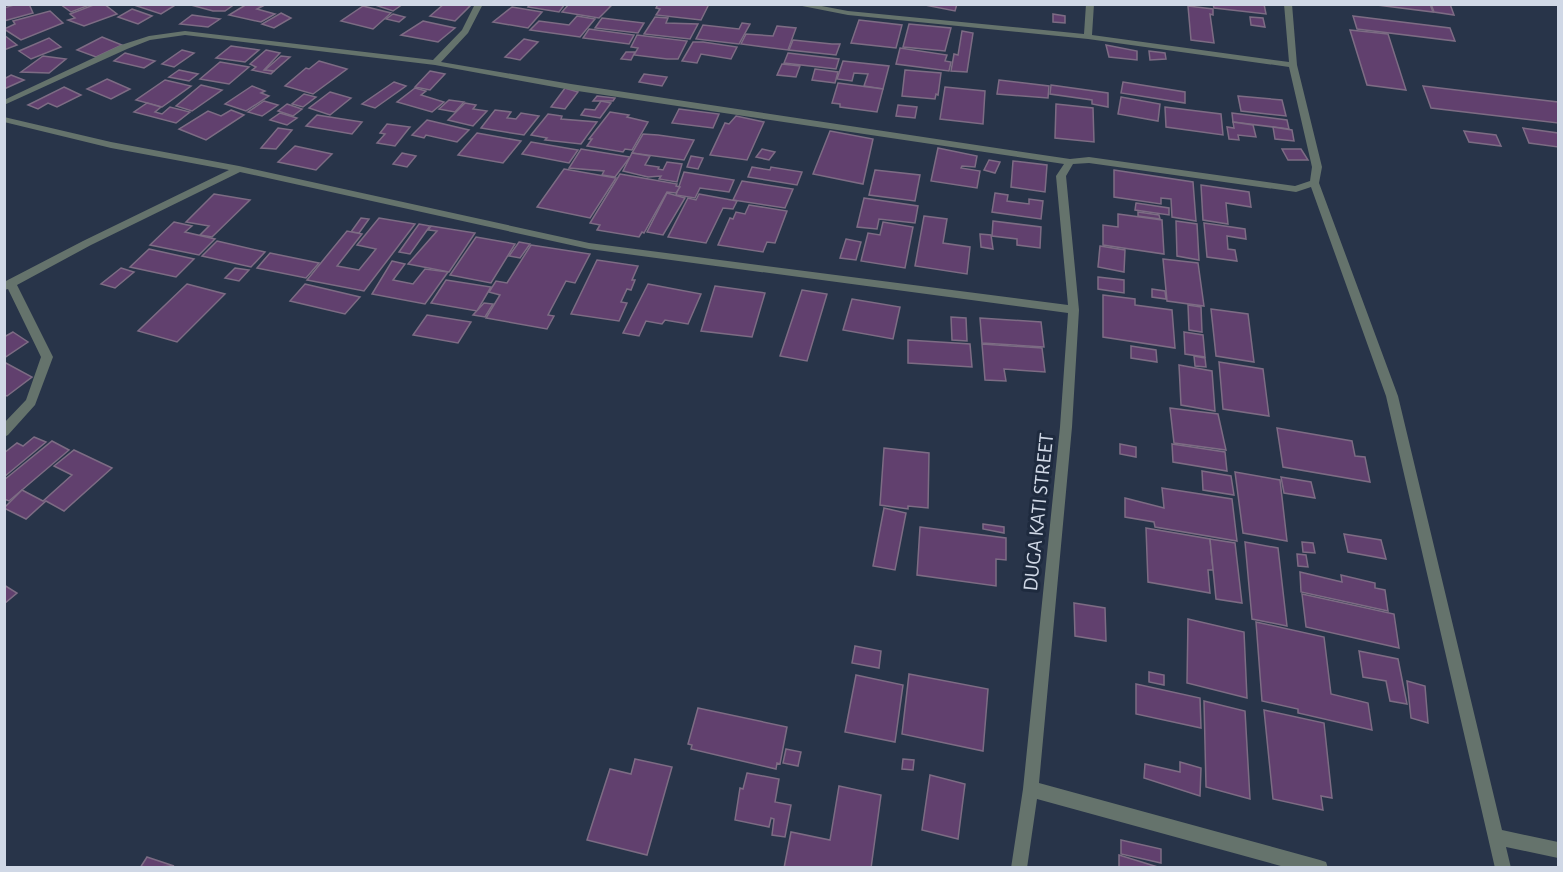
<svg xmlns="http://www.w3.org/2000/svg" width="1563" height="872" font-family="'Alegreya Sans',sans-serif">
	<style>
		.building { fill: #61406e; stroke: #7d6c84; stroke-width: 1.5 }
		.lines { fill: none; stroke-linecap: round; stroke-linejoin: round }
		.minor { fill: #65736c; fill-rule: evenodd }
		.labels { text-anchor: middle; stroke-width: 6; stroke-linejoin: round; paint-order: stroke }
		.street-label { font-size: 21px; fill: #d0d8e6; stroke: #1e2a3e }
	</style>
	<rect width="100%" height="100%" fill="#283449"/>
	<g class="building">
		<polygon points="17,4 29,4 33,13 4,21 4,8"/>
		<polygon points="60,4 92,4 71,12"/>
		<polygon points="96,4 104,4 117,14 84,26 68,20 75,18 70,14"/>
		<polygon points="131,4 177,4 161,14"/>
		<polygon points="235,4 225,11 213,11 191,5"/>
		<polygon points="247,4 263,6 257,9 275,14 261,22 229,15"/>
		<polygon points="372,4 403,4 393,11"/>
		<polygon points="444,4 463,4 470,6 455,21 430,16"/>
		<polygon points="530,4 565,4 559,12 528,7"/>
		<polygon points="569,4 603,4 611,6 599,18 562,12"/>
		<polygon points="658,4 709,4 701,20 656,15 660,9 656,8"/>
		<polygon points="920,4 957,4 955,11"/>
		<polygon points="1213,4 1264,4 1266,14 1214,8"/>
		<polygon points="1369,4 1430,4 1433,12"/>
		<polygon points="1431,4 1450,4 1454,15 1434,12"/>
		<polygon points="363,6 391,13 373,29 341,21"/>
		<polygon points="1188,6 1213,9 1213,15 1210,14 1214,43 1191,40"/>
		<polygon points="512,7 542,12 528,28 493,22"/>
		<polygon points="132,9 152,16 138,24 118,17"/>
		<polygon points="50,11 63,23 21,40 4,29 15,24 13,21"/>
		<polygon points="281,13 291,18 274,28 262,24"/>
		<polygon points="393,14 405,17 399,22 386,19"/>
		<polygon points="1053,14 1065,16 1065,23 1053,22"/>
		<polygon points="192,15 220,19 208,27 180,24"/>
		<polygon points="577,16 595,19 580,37 530,30 539,21 569,25"/>
		<polygon points="1353,16 1450,28 1455,41 1357,29"/>
		<polygon points="655,17 668,18 666,23 698,24 690,39 644,34"/>
		<polygon points="1250,17 1263,18 1265,27 1251,25"/>
		<polygon points="602,18 644,23 638,33 595,28"/>
		<polygon points="859,20 902,25 896,48 851,43"/>
		<polygon points="423,21 455,28 438,42 401,35"/>
		<polygon points="742,23 750,24 739,44 696,39 703,25 739,29"/>
		<polygon points="909,24 951,28 945,51 903,47"/>
		<polygon points="777,26 796,28 788,50 741,44 746,34 773,36"/>
		<polygon points="589,29 634,35 629,44 583,38"/>
		<polygon points="1350,30 1388,34 1406,90 1367,85"/>
		<polygon points="962,31 973,33 967,72 951,71 954,54 958,55"/>
		<polygon points="4,35 17,45 4,50"/>
		<polygon points="637,35 687,41 678,59 667,59 634,55 638,48 631,47"/>
		<polygon points="102,37 122,45 96,57 77,50"/>
		<polygon points="49,38 61,47 31,59 19,51"/>
		<polygon points="524,39 538,42 520,60 505,57"/>
		<polygon points="793,40 832,44 840,44 836,55 789,50"/>
		<polygon points="693,42 703,42 737,47 731,59 701,54 697,63 682,61"/>
		<polygon points="1106,45 1137,51 1137,60 1109,57"/>
		<polygon points="231,46 259,50 245,62 216,58"/>
		<polygon points="900,48 947,55 945,61 951,62 949,71 896,64"/>
		<polygon points="182,50 194,53 174,67 162,64"/>
		<polygon points="266,50 280,53 264,70 274,71 271,74 252,70 256,67 250,64"/>
		<polygon points="1149,51 1165,53 1166,59 1150,60"/>
		<polygon points="626,52 635,52 631,60 621,59"/>
		<polygon points="125,53 155,61 144,68 114,61"/>
		<polygon points="788,53 839,59 836,69 784,63"/>
		<polygon points="43,56 66,59 49,73 21,72"/>
		<polygon points="281,56 290,57 274,71 265,70"/>
		<polygon points="319,61 347,69 313,94 285,86 306,68 309,69"/>
		<polygon points="843,61 889,66 883,89 864,86 868,74 854,73 852,81 837,79"/>
		<polygon points="220,62 249,67 229,84 200,79"/>
		<polygon points="782,64 800,66 796,77 777,75"/>
		<polygon points="815,69 838,72 835,83 812,80"/>
		<polygon points="179,70 198,74 189,81 169,77"/>
		<polygon points="905,70 941,73 938,95 936,94 935,99 902,96"/>
		<polygon points="430,71 445,74 430,90 415,87"/>
		<polygon points="644,74 667,77 662,86 639,82"/>
		<polygon points="11,75 24,80 4,89 4,79"/>
		<polygon points="107,79 130,89 111,99 87,89"/>
		<polygon points="165,80 191,86 162,107 136,100"/>
		<polygon points="999,80 1049,86 1048,98 997,94"/>
		<polygon points="394,82 406,86 375,108 362,104"/>
		<polygon points="1123,82 1185,92 1185,103 1121,93"/>
		<polygon points="838,83 883,89 877,112 840,107 840,104 832,103"/>
		<polygon points="201,85 222,90 192,111 176,106"/>
		<polygon points="1051,85 1108,93 1108,107 1092,104 1092,100 1050,94"/>
		<polygon points="252,86 265,91 261,93 269,96 246,111 225,104"/>
		<polygon points="1423,86 1558,102 1558,123 1431,108"/>
		<polygon points="64,87 81,95 57,107 48,103 38,109 28,105"/>
		<polygon points="945,87 985,91 983,124 940,119"/>
		<polygon points="415,88 426,91 421,95 444,102 432,112 397,102"/>
		<polygon points="565,88 578,92 565,109 551,107"/>
		<polygon points="330,92 351,98 330,115 309,108"/>
		<polygon points="304,94 316,97 303,107 292,104"/>
		<polygon points="597,96 615,98 613,101 593,101"/>
		<polygon points="1238,96 1282,100 1286,116 1241,111"/>
		<polygon points="1121,97 1160,104 1158,121 1118,114"/>
		<polygon points="449,100 464,102 455,112 439,109"/>
		<polygon points="264,101 278,105 262,116 248,112"/>
		<polygon points="601,101 611,103 600,118 581,115 585,109 595,110"/>
		<polygon points="147,103 161,107 155,112 162,114 170,107 190,112 176,123 134,112"/>
		<polygon points="465,103 476,105 473,109 487,111 473,126 448,120"/>
		<polygon points="287,104 302,109 293,116 278,111"/>
		<polygon points="1056,104 1093,108 1094,142 1055,138"/>
		<polygon points="898,105 917,107 915,118 896,116"/>
		<polygon points="1165,107 1221,114 1223,135 1166,127"/>
		<polygon points="679,109 719,114 713,128 672,123"/>
		<polygon points="231,110 244,115 206,140 179,129 208,111 221,116"/>
		<polygon points="495,110 511,112 507,118 516,119 521,113 539,116 524,135 481,128"/>
		<polygon points="610,112 629,115 627,117 648,122 632,150 625,149 623,152 587,146 592,139 589,139"/>
		<polygon points="280,113 297,118 287,125 270,120"/>
		<polygon points="1232,113 1287,120 1289,129 1233,122"/>
		<polygon points="548,114 562,116 561,119 597,122 581,144 545,140 547,138 531,135"/>
		<polygon points="317,115 362,122 352,134 306,126"/>
		<polygon points="736,116 764,122 747,160 710,155 725,123 729,124"/>
		<polygon points="427,120 469,130 457,142 426,135 424,138 412,135"/>
		<polygon points="1233,122 1253,125 1256,137 1238,135 1239,140 1229,139 1227,127 1234,128"/>
		<polygon points="387,124 410,127 395,146 377,143 385,134 380,133"/>
		<polygon points="1273,127 1292,130 1294,141 1275,139"/>
		<polygon points="278,128 292,130 276,149 261,148"/>
		<polygon points="1523,128 1558,133 1558,147 1529,143"/>
		<polygon points="830,131 873,139 863,184 813,174"/>
		<polygon points="1464,131 1496,135 1501,146 1469,142"/>
		<polygon points="477,133 521,141 503,163 458,155"/>
		<polygon points="643,134 658,135 694,140 684,160 632,153"/>
		<polygon points="531,142 578,150 569,163 522,154"/>
		<polygon points="295,146 332,154 316,170 278,162"/>
		<polygon points="938,148 977,156 975,167 962,166 961,168 980,171 977,188 931,181"/>
		<polygon points="581,149 630,157 615,177 602,175 604,171 569,168"/>
		<polygon points="762,149 775,152 769,160 756,157"/>
		<polygon points="1282,149 1301,149 1308,160 1288,160"/>
		<polygon points="402,153 416,156 407,167 393,164"/>
		<polygon points="632,153 650,156 645,165 659,167 658,169 663,170 667,162 682,164 677,182 659,179 661,176 648,177 623,171"/>
		<polygon points="691,156 703,158 698,169 687,167"/>
		<polygon points="989,160 1000,162 995,173 984,170"/>
		<polygon points="1013,161 1047,165 1045,192 1011,187"/>
		<polygon points="752,167 770,170 771,167 802,172 797,185 748,177"/>
		<polygon points="564,169 616,178 590,218 537,207"/>
		<polygon points="875,170 920,175 915,201 869,195"/>
		<polygon points="1114,170 1193,182 1196,221 1172,217 1171,199 1161,198 1161,204 1114,197"/>
		<polygon points="684,172 734,180 729,192 700,188 695,198 676,195"/>
		<polygon points="620,174 677,184 676,186 680,187 676,193 667,192 644,233 642,232 639,237 597,230 600,225 590,223"/>
		<polygon points="742,181 793,189 785,208 733,200"/>
		<polygon points="1201,185 1249,192 1251,207 1226,203 1228,224 1203,220"/>
		<polygon points="667,193 685,198 663,235 647,232"/>
		<polygon points="995,193 1008,195 1007,201 1029,204 1029,199 1043,201 1041,219 992,212"/>
		<polygon points="214,194 250,200 212,237 200,235 209,226 186,222"/>
		<polygon points="699,194 737,201 733,209 723,208 706,243 668,237 688,198 696,200"/>
		<polygon points="864,198 918,206 915,223 879,219 877,229 857,227"/>
		<polygon points="1136,203 1169,208 1169,215 1135,210"/>
		<polygon points="749,205 787,211 775,243 767,242 763,252 718,245 730,218 733,219 736,212 745,214"/>
		<polygon points="1138,212 1159,215 1160,219 1138,216"/>
		<polygon points="1118,214 1162,220 1164,254 1103,245 1103,225 1118,227"/>
		<polygon points="924,216 947,219 943,243 970,247 967,274 915,266"/>
		<polygon points="361,218 369,219 359,233 351,232"/>
		<polygon points="379,218 415,224 364,291 307,280 347,231 362,234 337,266 359,270 376,249 357,245"/>
		<polygon points="993,221 1041,227 1040,248 1017,245 1017,239 992,236"/>
		<polygon points="1176,221 1197,224 1199,260 1177,256"/>
		<polygon points="174,222 192,226 185,232 215,239 199,255 150,245"/>
		<polygon points="883,222 913,227 905,268 861,261 868,233 880,235"/>
		<polygon points="1204,223 1245,229 1246,239 1227,236 1228,249 1235,250 1237,261 1207,257"/>
		<polygon points="419,224 430,226 410,254 399,252"/>
		<polygon points="431,226 475,233 449,272 408,264 437,231 428,230"/>
		<polygon points="980,234 991,235 993,249 981,247"/>
		<polygon points="476,237 515,244 491,283 450,275"/>
		<polygon points="846,239 861,242 856,260 840,258"/>
		<polygon points="217,241 265,252 251,267 202,256"/>
		<polygon points="519,242 530,244 520,258 509,256"/>
		<polygon points="531,245 590,254 575,283 566,281 548,315 554,316 547,329 486,318 500,295 489,292 496,281 507,283"/>
		<polygon points="1100,246 1125,250 1124,272 1098,267"/>
		<polygon points="149,249 194,259 176,277 130,267"/>
		<polygon points="270,253 319,263 306,278 257,268"/>
		<polygon points="1163,259 1198,263 1204,306 1167,301"/>
		<polygon points="597,260 638,266 632,280 635,280 631,290 627,289 621,302 627,303 619,321 571,314"/>
		<polygon points="392,261 405,264 393,280 413,284 425,269 448,272 425,304 372,294"/>
		<polygon points="121,268 134,272 115,288 101,284"/>
		<polygon points="235,268 249,270 239,281 225,278"/>
		<polygon points="1098,277 1124,280 1124,293 1098,289"/>
		<polygon points="446,280 491,287 477,311 431,303"/>
		<polygon points="187,284 225,294 177,342 138,331"/>
		<polygon points="305,284 360,297 345,314 290,301"/>
		<polygon points="648,284 701,294 688,324 665,320 662,324 646,321 639,336 623,333"/>
		<polygon points="715,286 765,293 752,337 701,331"/>
		<polygon points="1152,289 1165,291 1166,299 1152,297"/>
		<polygon points="802,290 827,294 807,361 780,356"/>
		<polygon points="1103,295 1135,299 1135,305 1172,310 1175,348 1103,337"/>
		<polygon points="852,299 900,307 893,339 843,330"/>
		<polygon points="484,303 493,304 485,317 473,315"/>
		<polygon points="1188,305 1201,307 1202,332 1189,330"/>
		<polygon points="1211,309 1248,314 1254,362 1216,356"/>
		<polygon points="427,315 471,322 458,343 413,335"/>
		<polygon points="951,317 966,318 967,341 952,340"/>
		<polygon points="980,318 1041,322 1044,347 982,343"/>
		<polygon points="13,332 28,342 4,358 4,337"/>
		<polygon points="1184,332 1203,335 1205,357 1185,354"/>
		<polygon points="908,340 970,344 972,367 908,363"/>
		<polygon points="982,344 1042,348 1045,372 1004,369 1006,381 985,380"/>
		<polygon points="1131,346 1156,350 1157,362 1131,358"/>
		<polygon points="1194,356 1205,358 1206,367 1195,366"/>
		<polygon points="4,362 32,377 7,396 4,395"/>
		<polygon points="1219,362 1263,369 1269,416 1223,409"/>
		<polygon points="1179,365 1212,371 1215,411 1181,405"/>
		<polygon points="1170,408 1218,414 1226,450 1174,443"/>
		<polygon points="1277,428 1352,441 1355,456 1365,457 1370,482 1283,467"/>
		<polygon points="34,437 46,442 4,477 4,453 17,443 23,446"/>
		<polygon points="52,441 69,450 9,501 4,499 4,480"/>
		<polygon points="1120,444 1136,447 1136,457 1120,454"/>
		<polygon points="1172,444 1225,452 1227,471 1173,462"/>
		<polygon points="884,448 929,453 928,508 908,506 908,509 880,505"/>
		<polygon points="74,450 112,468 64,511 46,501 26,519 4,508 22,490 43,501 72,475 54,466"/>
		<polygon points="1202,471 1231,476 1234,495 1203,490"/>
		<polygon points="1235,472 1280,480 1287,541 1243,533"/>
		<polygon points="1281,477 1311,482 1315,498 1284,493"/>
		<polygon points="1162,488 1232,499 1237,541 1155,527 1154,522 1125,517 1125,498 1164,508"/>
		<polygon points="884,508 906,513 895,570 873,566"/>
		<polygon points="983,524 1004,527 1004,533 983,529"/>
		<polygon points="920,527 1006,538 1006,560 996,559 996,586 917,575"/>
		<polygon points="1146,528 1210,539 1213,570 1208,570 1210,593 1148,582"/>
		<polygon points="1344,534 1381,540 1386,559 1348,552"/>
		<polygon points="1210,539 1235,543 1242,603 1216,599"/>
		<polygon points="1245,542 1278,548 1287,626 1252,619"/>
		<polygon points="1302,542 1313,543 1315,553 1303,552"/>
		<polygon points="1297,554 1306,555 1308,567 1298,566"/>
		<polygon points="1300,572 1342,582 1341,575 1375,583 1375,588 1385,590 1388,611 1301,592"/>
		<polygon points="4,585 17,593 4,604"/>
		<polygon points="1302,594 1394,614 1399,648 1306,627"/>
		<polygon points="1074,603 1105,608 1106,641 1075,636"/>
		<polygon points="1188,619 1244,632 1247,698 1187,683"/>
		<polygon points="1256,622 1324,637 1331,694 1368,703 1372,730 1298,713 1298,709 1262,701"/>
		<polygon points="855,646 881,651 879,668 852,663"/>
		<polygon points="1359,651 1398,659 1407,704 1390,701 1386,681 1363,677"/>
		<polygon points="1149,672 1164,675 1164,685 1149,682"/>
		<polygon points="909,674 988,689 983,751 902,734"/>
		<polygon points="856,675 903,685 895,742 845,732"/>
		<polygon points="1407,681 1425,686 1428,723 1411,718"/>
		<polygon points="1136,684 1200,698 1201,728 1136,714"/>
		<polygon points="1204,701 1245,711 1250,799 1206,787"/>
		<polygon points="698,708 787,727 780,764 777,763 776,769 691,749 692,745 688,744"/>
		<polygon points="1264,710 1324,723 1332,798 1321,796 1323,810 1273,799"/>
		<polygon points="786,749 801,752 798,766 783,763"/>
		<polygon points="635,759 672,767 647,855 587,840 610,769 631,774"/>
		<polygon points="903,759 914,760 913,770 902,769"/>
		<polygon points="1180,762 1201,768 1200,796 1144,778 1145,764 1180,772"/>
		<polygon points="747,773 779,779 775,802 791,805 785,837 772,835 774,819 771,818 769,827 735,820 740,788 743,789"/>
		<polygon points="930,775 965,784 958,839 922,830"/>
		<polygon points="839,786 881,795 871,868 784,868 791,832 830,840"/>
		<polygon points="1121,840 1161,849 1161,863 1121,854"/>
		<polygon points="1119,855 1161,868 1119,868"/>
		<polygon points="147,857 174,866 140,868"/>
	</g>
	<g class="lines">
		<polygon class="minor" points="475,4 483,4 468,33 441,62 571,84 1070,159 1089,157 1295,186 1310,181 1312,167 1289,67 1088,39 848,15 792,4 811,4 848,11 1084,34 1086,4 1094,4 1092,35 1289,62 1284,4 1292,4 1297,65 1322,167 1319,183 1398,396 1502,830 1558,842 1558,858 1506,847 1511,868 1495,868 1386,396 1311,187 1296,192 1089,163 1073,164 1066,176 1079,310 1072,427 1039,783 1320,860 1326,862 1328,868 1288,868 1037,799 1027,868 1011,868 1023,789 1060,427 1068,313 589,249 240,172 91,245 17,285 53,357 35,405 8,435 4,437 4,423 26,400 41,357 8,289 4,290 4,282 83,241 229,170 111,148 4,122 4,117 111,142 239,166 589,243 1068,305 1056,176 1064,164 571,90 435,65 185,35 150,40 127,49 4,105 4,100 121,45 149,36 185,31 433,60 462,30"/>
	</g>
	<g class="labels">
		<g class="street-label">
			<text transform="translate(1038 512) rotate(-84)" y="7">DUGA KATI STREET</text>
		</g>
	</g>
	<rect width="1563" height="872" fill="none" stroke="#d0d8e6" stroke-width="12"/>
</svg>
